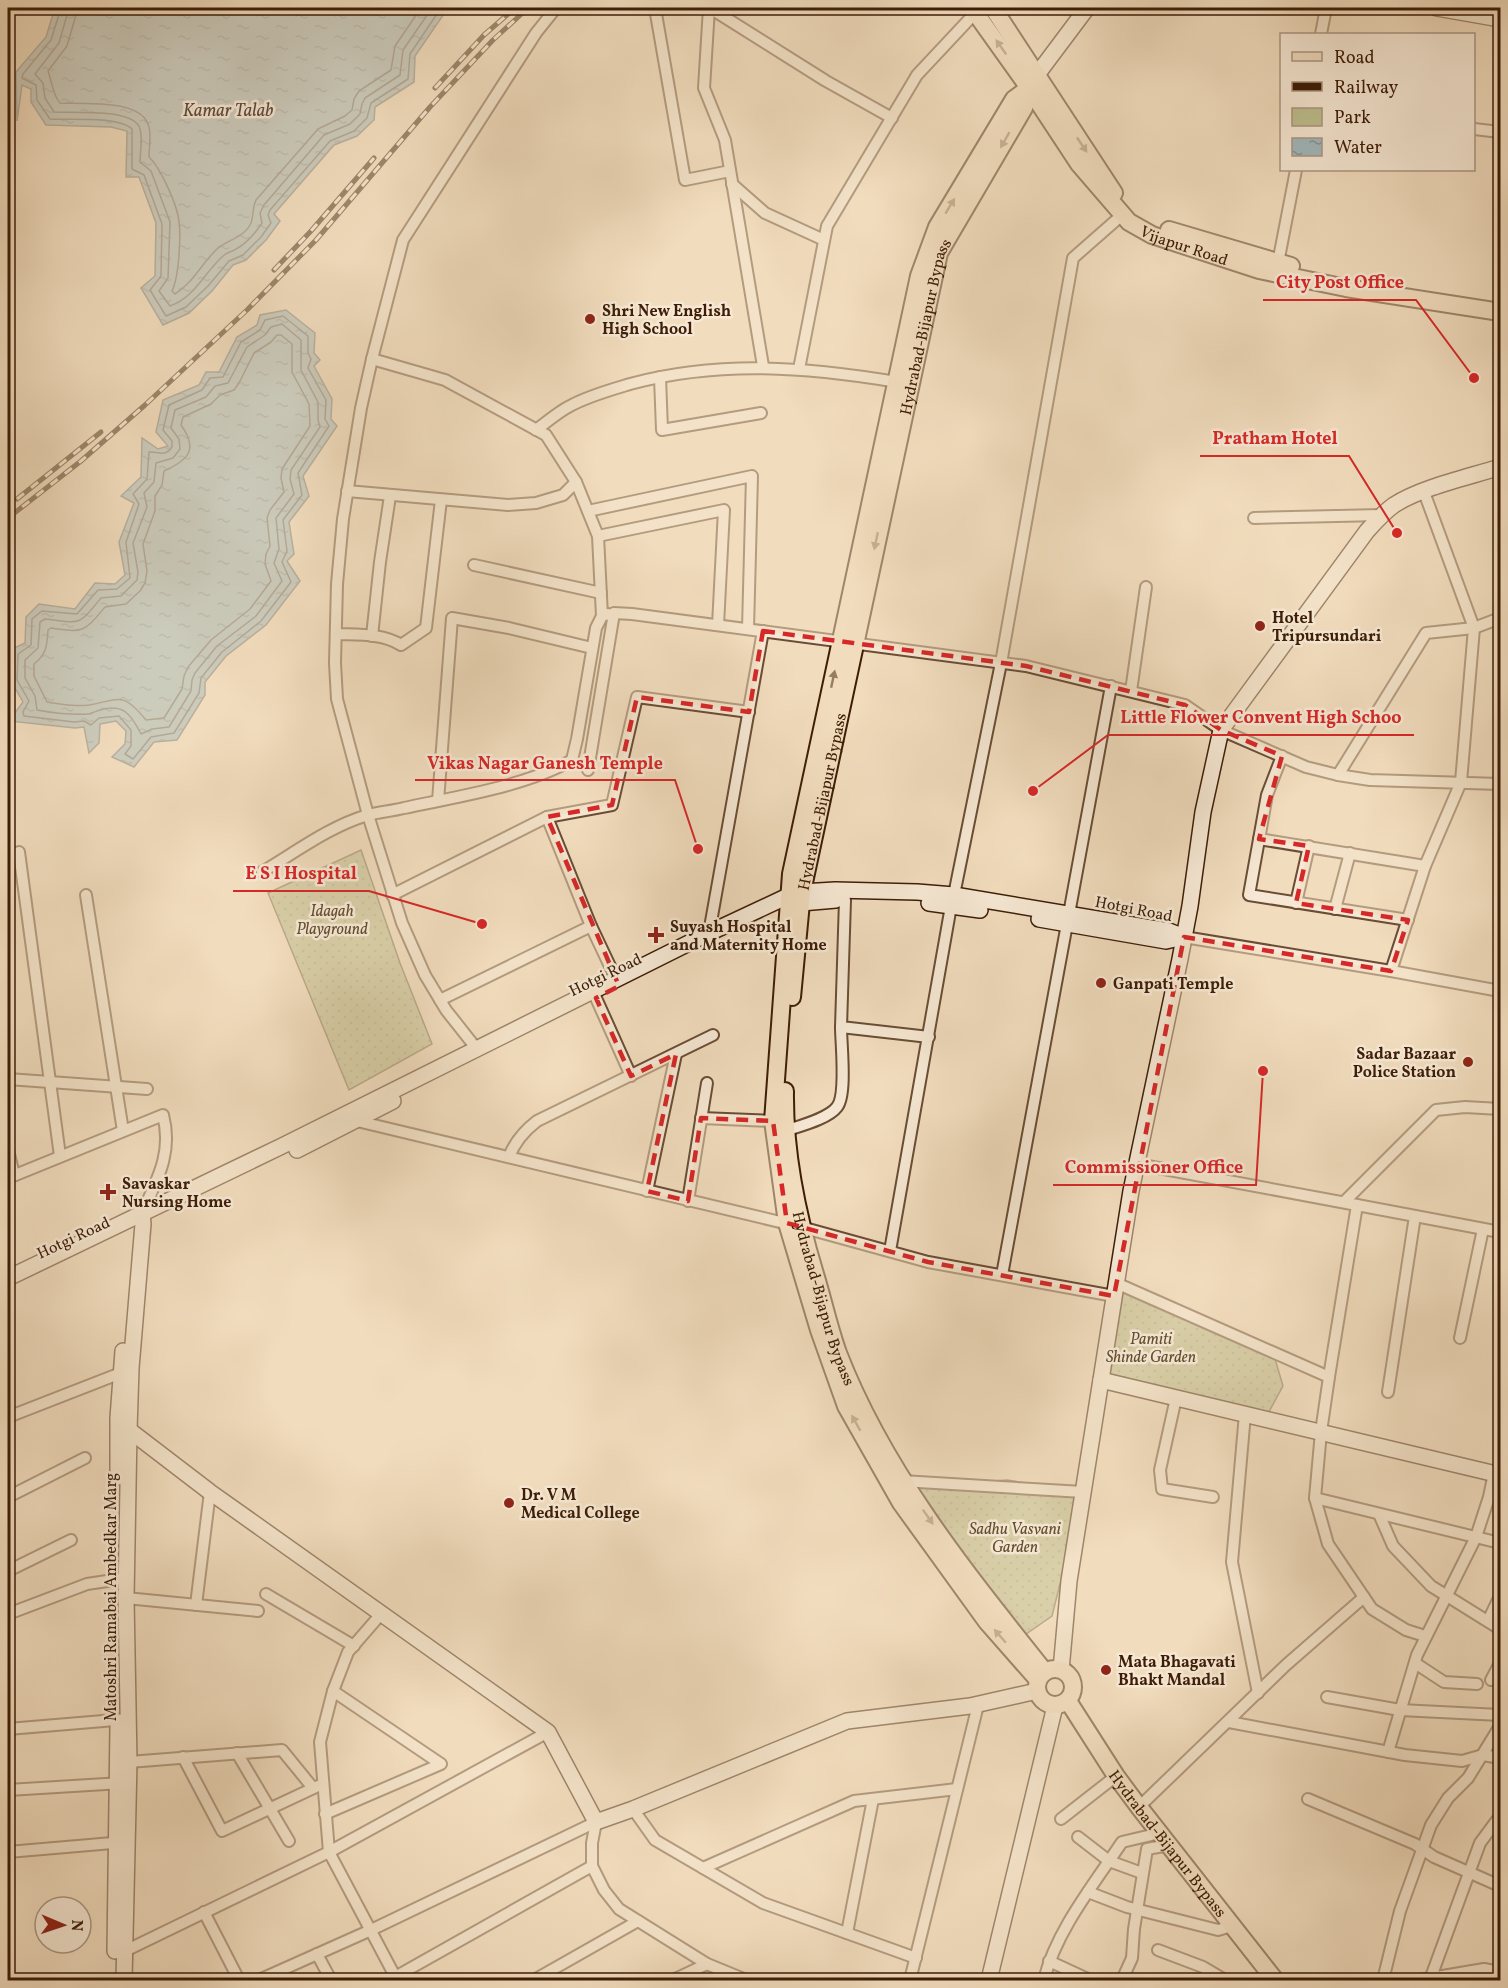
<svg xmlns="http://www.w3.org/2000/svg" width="1508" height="1988" font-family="Vollkorn,serif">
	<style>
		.green { fill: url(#green-dots); stroke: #7d6e4b; stroke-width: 1.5 }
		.water { fill: url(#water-ripples); stroke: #797a74; stroke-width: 1.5 }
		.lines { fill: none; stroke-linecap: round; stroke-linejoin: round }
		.shore { stroke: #6f6a62; stroke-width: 1.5 }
		.street-casing { stroke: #6a4d34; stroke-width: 14 }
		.secondary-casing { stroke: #3d1d07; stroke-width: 18 }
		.primary-casing { stroke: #3d1d07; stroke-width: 20 }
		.street { stroke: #f6e8d4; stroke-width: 10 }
		.secondary { stroke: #f6e8d4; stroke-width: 15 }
		.primary { stroke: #f1dcbd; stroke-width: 16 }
		.rail-casing { stroke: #3d1d07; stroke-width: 5 }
		.rail { stroke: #f6e8d4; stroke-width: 3; stroke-dasharray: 9; stroke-linecap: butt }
		.oneway { fill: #977c62 }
		.marked { fill: none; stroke: #d62828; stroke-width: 4.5; stroke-dasharray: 12 8; stroke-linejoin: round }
		.poi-dot { fill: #8f2418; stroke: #f6e8d4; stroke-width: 2 }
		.labels { text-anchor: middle; stroke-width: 5; stroke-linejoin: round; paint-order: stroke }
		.street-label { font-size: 16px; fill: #3d1d07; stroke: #f6e8d4 }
		.poi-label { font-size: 16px; font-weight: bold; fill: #3d1d07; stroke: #f6e8d4; text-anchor: start }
		.park-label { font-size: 16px; font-style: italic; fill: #634e30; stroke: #f6e8d4 }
		.water-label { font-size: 18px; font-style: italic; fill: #5b4c3e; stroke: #f6e8d4 }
		.leader { fill: none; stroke: #d62828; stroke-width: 2 }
		.callout-dot { fill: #d62828; stroke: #f6e8d4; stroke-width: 2 }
		.callout-label { font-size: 18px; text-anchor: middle; font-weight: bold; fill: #d62828; stroke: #f6e8d4; stroke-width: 5; stroke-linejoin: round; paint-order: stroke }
	</style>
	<defs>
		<pattern id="green-dots" width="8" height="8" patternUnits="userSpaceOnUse" patternTransform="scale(1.5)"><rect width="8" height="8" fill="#bdbf8f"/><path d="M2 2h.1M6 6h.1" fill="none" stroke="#a3a47a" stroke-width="1.8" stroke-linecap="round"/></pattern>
		<pattern id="water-ripples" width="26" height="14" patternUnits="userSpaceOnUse" patternTransform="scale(1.5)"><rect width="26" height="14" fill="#a1b8bd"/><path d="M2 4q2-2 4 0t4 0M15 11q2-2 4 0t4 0" fill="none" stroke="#849598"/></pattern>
	</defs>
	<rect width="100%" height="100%" fill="#f1dcbd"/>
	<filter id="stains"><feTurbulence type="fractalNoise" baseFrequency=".00333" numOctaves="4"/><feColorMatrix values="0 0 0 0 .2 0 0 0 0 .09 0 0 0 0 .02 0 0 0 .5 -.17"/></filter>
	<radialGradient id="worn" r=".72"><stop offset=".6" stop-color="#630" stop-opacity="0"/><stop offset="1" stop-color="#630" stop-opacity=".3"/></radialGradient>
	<g class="green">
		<polygon points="361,850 400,963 432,1044 349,1090 268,893"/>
		<polygon points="1116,1283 1273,1352 1283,1386 1265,1419 1101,1380"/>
		<polygon points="1007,1480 1083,1492 1052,1616 1026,1634 998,1609 907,1487"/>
	</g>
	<g class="water">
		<polygon points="58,8 448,8 415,56 414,82 375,107 374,120 357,136 334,145 274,214 280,221 266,240 246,260 233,265 212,291 189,313 163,325 141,288 155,276 156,223 139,177 126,177 127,131 111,127 46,125 31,102 31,89 22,85 17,121 16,72 46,37 54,11"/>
		<polygon points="286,310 315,333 314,353 320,360 314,366 332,399 331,419 337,426 303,476 309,496 289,522 294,554 287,561 300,581 266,625 226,656 205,682 205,695 177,740 154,742 134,767 112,757 125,744 126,731 116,721 100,724 99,743 89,753 84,727 75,728 9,721 23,702 11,681 12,649 25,643 26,617 39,604 75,609 95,583 115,584 125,575 119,542 134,503 121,496 141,477 142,438 158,449 168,446 156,432 163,400 199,385 206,372 219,372 237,337 257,325 260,315"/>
	</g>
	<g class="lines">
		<g class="shore">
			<path d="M61,8L51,40L23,74L22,78L36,85L37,100L50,119C70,120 118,116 132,129V169L144,175L162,224L161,276L150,290L166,316L186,307L208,286L229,261L243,255L261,237L271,223L268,215L270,210L330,141L354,131L367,118L371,103L408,79L410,54L441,8"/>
			<path d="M69,8L59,43L35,74L43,83L45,98L54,112C72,113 135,108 140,129C143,139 140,152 140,162L151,171L170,222L168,278L159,291L170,306C195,297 204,273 223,256C227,252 232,252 236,249C246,244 256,232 262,223L260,213L264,205L324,135L350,124L360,114L362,104L365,98L400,75L403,50L432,8"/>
			<path d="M78,8L67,46L48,71C52,82 53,96 60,103C82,104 139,99 148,124C152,133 149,146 149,157C160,167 177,204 179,221C181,236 179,277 172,291L175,294C193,283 202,263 217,249C227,240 245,237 251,223C254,215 252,208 256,200L318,129L345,116L352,110L354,99L359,91L391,70L395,46L421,8"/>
			<path d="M283,316L308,336V353L311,359L308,368L326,400L325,419L329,426L298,473L302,495L283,520L287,551L282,562L291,582L261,621L222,652L201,678L199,693L174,733L151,737L133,759L125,754L131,746V730L119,716L99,718L91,725L84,721L74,722L24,716L23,712L29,701L17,680L18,654L31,645L32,619L42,611L77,614L98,590L117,589L130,578L126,542L139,504L133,494L147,479L149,452C157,451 165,458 172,447V441L163,430L169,405L202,390L210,378L223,377L241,342L260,330L265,320Z"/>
			<path d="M282,324L301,340V370L318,402V420L320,427L291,470L290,479L294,494L276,518L279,549L274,563L282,581L256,616L217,646L195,673L192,680L191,691L169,727L152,729L141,734C131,714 123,702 97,711C96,711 90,714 89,714C72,715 53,713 37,710L35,696L25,678V660L38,648L40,622L45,619C82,623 77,627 101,598L121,596L137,580L138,572L133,543L147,507L144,493L154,482L156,463L173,458L180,449L179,439L171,428L175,410L206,397L215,386L228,383L247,347L265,335L271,327Z"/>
			<path d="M277,335H281L292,344V372L309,404L310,426L282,469L281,478L284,492L270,510L267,518L270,546L266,554L265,564L271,581L250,609L211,640L188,667L184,676L182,689L164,718L146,720C123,692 121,699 89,705C76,707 60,704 47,702L34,676V664C47,654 47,645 48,630L51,628C84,633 84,632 105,607L126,604L140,591L145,583L147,571L143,544L155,511V496L162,485L164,471C188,460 199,450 181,425L183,417L211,404L220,395L234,390L239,383L254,353L271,342Z"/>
		</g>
		<g class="street-casing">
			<g id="street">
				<polyline points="655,8 685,180 730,171"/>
				<polyline points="709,8 704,88 725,140 763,366"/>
				<polyline points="710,8 826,81 892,118"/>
				<polyline points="1321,34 1326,8"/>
				<polyline points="1474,129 1500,132"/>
				<polyline points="732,184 765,213 824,240"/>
				<polyline points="1278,263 1296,170"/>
				<polyline points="372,359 403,240 536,33 556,8"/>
				<polyline points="799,369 827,226 917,75 976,12"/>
				<polyline points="660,377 662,430 761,413"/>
				<path d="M536,430C547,422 558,412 570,406C588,396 610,390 630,384C720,360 807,367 897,382"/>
				<polyline points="347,491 508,505 536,503 563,495 576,482"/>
				<polyline points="588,511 752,476 748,629"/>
				<polyline points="1254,518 1381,515"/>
				<polyline points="598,536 724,510 718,625"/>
				<polyline points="474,565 601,593"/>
				<path d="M336,634C357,635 382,633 401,645L426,628L441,500"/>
				<polyline points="372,636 380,562 390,496"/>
				<polyline points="1131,691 1146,587"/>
				<polyline points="1282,756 1267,795 1249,895 1408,920"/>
				<polyline points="588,770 614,613 632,614 1026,666 1185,705 1221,730 1306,767 1338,775 1370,780 1500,784"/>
				<polyline points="1338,775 1426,633 1474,628 1500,618"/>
				<polyline points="438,801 452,618 509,628 592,648"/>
				<polyline points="547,817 591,926 616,979"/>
				<polyline points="1259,839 1425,866"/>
				<polyline points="8,857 19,852 60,1156"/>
				<path d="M262,872C296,852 330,826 368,815C379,812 392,811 404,808C455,797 527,786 572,760L577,739L596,628L602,616L608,614"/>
				<polyline points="86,895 123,1131"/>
				<polyline points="392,895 547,817 612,805 637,697 749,712"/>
				<polyline points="954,895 1001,663 1073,258 1122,215"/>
				<polyline points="845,900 841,1027 929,1037"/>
				<polyline points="1296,903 1309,846"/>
				<polyline points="1335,909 1350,853"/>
				<polyline points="1069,914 1111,686"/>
				<polyline points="709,933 763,631"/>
				<polyline points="1184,937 1391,971 1500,991"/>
				<polyline points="1391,971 1425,866 1461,782 1474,628 1424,492"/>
				<polyline points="596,998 631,1076"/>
				<polyline points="440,1000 591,926"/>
				<polyline points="476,1048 446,1010 425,975 402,923 368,815 337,699 335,663 337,584 343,519 361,408 372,359 445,380 546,435 576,482 598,536 602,616"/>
				<polyline points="8,1079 147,1089"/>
				<polyline points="701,1118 773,1121"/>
				<polyline points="357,1121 801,1227 928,1262 1114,1296"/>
				<path d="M785,1131C799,1126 828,1119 837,1107C847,1095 841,1044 841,1027"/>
				<polyline points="8,1150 14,1175"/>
				<path d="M509,1157C515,1141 524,1131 537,1121L713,1035"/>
				<polyline points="1137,1164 1357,1205 1329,1377"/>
				<path d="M8,1178L163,1115C173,1153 157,1180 142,1213"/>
				<polyline points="647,1191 676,1054"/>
				<polyline points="688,1201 707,1083"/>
				<polyline points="1344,1202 1436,1110 1465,1107 1500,1109"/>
				<polyline points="1357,1205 1500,1232"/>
				<polyline points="890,1251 951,906"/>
				<polyline points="1002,1275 1067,924"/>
				<polyline points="1116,1283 1329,1377 1321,1432 1315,1498 1328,1544 1372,1609 1406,1630 1425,1636"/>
				<polyline points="1460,1338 1483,1229"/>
				<polyline points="1388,1392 1415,1216"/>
				<polyline points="1176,1398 1160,1470 1162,1489 1213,1497"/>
				<polyline points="1245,1414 1232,1562 1258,1693"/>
				<polyline points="8,1417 126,1371"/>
				<polyline points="902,1481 1083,1492"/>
				<polyline points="8,1497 85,1458"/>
				<polyline points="1315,1498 1500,1543"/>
				<polyline points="1379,1514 1393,1546 1431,1586 1500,1629"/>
				<polyline points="8,1571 71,1540"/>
				<polyline points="266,1594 354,1646"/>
				<polyline points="126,1598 258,1611"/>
				<polyline points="196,1605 210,1492"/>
				<polyline points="8,1614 87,1584 127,1578"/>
				<polyline points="381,1614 348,1652 333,1691 320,1742 329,1852 397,1980"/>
				<polyline points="1488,1621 1500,1596"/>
				<polyline points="1415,1663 1444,1682 1477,1684"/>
				<polyline points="1491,1680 1500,1663"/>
				<polyline points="1327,1697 1400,1710 1500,1715"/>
				<polyline points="1229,1722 1405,1755 1462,1761 1483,1755 1500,1758"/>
				<polyline points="8,1729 127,1719"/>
				<polyline points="1388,1752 1417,1655 1476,1537 1489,1497 1494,1473"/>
				<polyline points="237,1753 289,1841"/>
				<polyline points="183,1757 222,1831 318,1786"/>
				<polyline points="129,1762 282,1750 313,1788"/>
				<polyline points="8,1790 122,1783"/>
				<polyline points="1308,1799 1415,1844 1434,1857 1500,1886"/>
				<polyline points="1139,1807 1286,1665 1364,1597"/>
				<polyline points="633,1809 655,1840 763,1903 916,1958"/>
				<polyline points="325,1814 441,1764 333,1691"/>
				<polyline points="1061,1819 1116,1776"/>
				<polyline points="596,1822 592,1843 592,1866 604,1890 619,1909 707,1964 746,1980"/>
				<polyline points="1078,1837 1109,1861 1142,1873"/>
				<polyline points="8,1852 124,1842"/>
				<polyline points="703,1868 854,1801 957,1789"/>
				<polyline points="1088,1892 1127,1907 1218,1930 1232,1926"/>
				<polyline points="204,1912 239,1980"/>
				<polyline points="847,1933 873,1799"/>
				<polyline points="1158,1950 1203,1967 1225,1980"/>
				<polyline points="125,1951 329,1852 548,1732"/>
				<polyline points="317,1954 331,1980"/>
				<polyline points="1049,1961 1090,1980"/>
				<polyline points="395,1977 592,1866"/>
				<polyline points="1431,1977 1480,1843 1500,1816"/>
				<polyline points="259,1980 371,1930 596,1822"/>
				<polyline points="534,1980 638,1921"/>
				<polyline points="673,1980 707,1964"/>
				<polyline points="910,1980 978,1705"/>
				<path d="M1044,1980C1056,1931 1094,1884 1122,1842L1160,1833"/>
				<polyline points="1122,1980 1132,1958 1134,1929 1147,1849 1169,1845"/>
				<polyline points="1383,1980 1400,1911 1431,1825 1448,1798 1468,1778 1500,1726"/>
				<polyline points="1419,1980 1484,1969 1500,1972"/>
			</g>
		</g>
		<g class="secondary-casing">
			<g id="secondary">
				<polyline points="1437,8 1500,19"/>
				<polyline points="1036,76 1087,8"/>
				<polyline points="929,903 980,910"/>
				<polyline points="789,907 801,903 836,900"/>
				<polyline points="1039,919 1166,941 1184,937"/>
				<polyline points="297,1150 393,1101"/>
				<polyline points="8,1278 280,1147 709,933 788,896 802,892 835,890 917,892 954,895 1169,931 1184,937"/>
				<polyline points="1101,1380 1500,1475"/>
				<polyline points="129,1430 210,1492 548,1732 596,1822 633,1809 847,1721 970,1706 1037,1691"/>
				<polyline points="118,1477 118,1418 123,1351"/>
				<path d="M1061,1670L1069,1581L1131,1191L1180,959L1190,906L1203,812L1221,730L1367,531C1376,521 1384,512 1394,505C1422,487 1469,477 1500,467"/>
				<polyline points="115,1951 118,1726"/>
				<polyline points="124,1980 129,1762 126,1598 129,1430 131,1368 143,1224 142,1213"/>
				<polyline points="989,1980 1055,1706"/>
			</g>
		</g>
		<g class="primary-casing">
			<g id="primary">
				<path id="s1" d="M972,8L1029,88L1079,164L1129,222L1152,235L1259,270L1346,288L1500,312"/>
				<polyline points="993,8 1114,193"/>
				<polyline points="1029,88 1014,99 937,227 919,276 791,874 773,1121 787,1223 819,1330 846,1406 901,1503 987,1622 1038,1680"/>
				<polyline points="1169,230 1291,266"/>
				<path id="s2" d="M792,997L802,892L939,253L1024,108L1029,88L1036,76"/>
				<path id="s3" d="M785,1091C784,1154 797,1215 815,1274C823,1300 829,1328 838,1353C884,1472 966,1573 1045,1672"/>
				<circle cx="1055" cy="1687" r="18"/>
				<path id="s4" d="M1068,1701L1116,1776L1139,1807L1275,1980"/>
			</g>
		</g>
		<use href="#street" class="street"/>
		<use href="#secondary" class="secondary"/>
		<use href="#primary" class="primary"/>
		<g class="rail-casing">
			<g id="rail">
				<polyline points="435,88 484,35 515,8"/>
				<polyline points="274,270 311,231 374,158"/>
				<polyline points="17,499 101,432"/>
				<polyline points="8,518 81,461 145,405 247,310 316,240 430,107 493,40 528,8"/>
			</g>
		</g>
		<use href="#rail" class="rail"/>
	</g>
	<defs><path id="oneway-solid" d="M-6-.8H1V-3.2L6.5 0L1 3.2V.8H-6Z" transform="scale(1.5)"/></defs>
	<g class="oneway">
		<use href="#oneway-solid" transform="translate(1001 47) rotate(-125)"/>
		<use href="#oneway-solid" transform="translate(1005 140) rotate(120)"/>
		<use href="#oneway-solid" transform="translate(1082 145) rotate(56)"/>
		<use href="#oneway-solid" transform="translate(950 206) rotate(-59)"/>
		<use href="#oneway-solid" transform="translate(876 541) rotate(102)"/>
		<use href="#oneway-solid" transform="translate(833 679) rotate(-78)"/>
		<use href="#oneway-solid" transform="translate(856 1423) rotate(-119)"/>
		<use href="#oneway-solid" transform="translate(928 1517) rotate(55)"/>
		<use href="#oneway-solid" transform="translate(1000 1636) rotate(-131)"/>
	</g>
	<path d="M0 0H1508V1988H0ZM763,631L1026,666L1185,705L1221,730L1282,756L1259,839L1309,846L1296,903L1408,920L1391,971L1184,937L1114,1296L928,1262L787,1223L773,1121L701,1118L688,1201L647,1191L676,1054L631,1076L596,998L619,986L547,817L612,805L637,697L749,712Z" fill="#f1dcbd" fill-opacity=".55" fill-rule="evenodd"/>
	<path class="marked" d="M763,631L1026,666L1185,705L1221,730L1282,756L1259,839L1309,846L1296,903L1408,920L1391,971L1184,937L1114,1296L928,1262L787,1223L773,1121L701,1118L688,1201L647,1191L676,1054L631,1076L596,998L619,986L547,817L612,805L637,697L749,712Z"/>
	<g class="poi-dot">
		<circle cx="590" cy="319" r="6"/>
		<circle cx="1260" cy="626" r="6"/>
		<path d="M653 926h6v6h6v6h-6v6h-6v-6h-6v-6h6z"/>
		<circle cx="1101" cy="983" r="6"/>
		<circle cx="1468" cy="1062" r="6"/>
		<path d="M105 1183h6v6h6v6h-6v6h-6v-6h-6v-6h6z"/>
		<circle cx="509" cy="1503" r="6"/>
		<circle cx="1106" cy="1670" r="6"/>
	</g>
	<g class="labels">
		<g class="street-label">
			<text dy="6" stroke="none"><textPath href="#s1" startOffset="326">Vijapur Road</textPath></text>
			<text dy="6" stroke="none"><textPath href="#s2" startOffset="684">Hydrabad-Bijapur Bypass</textPath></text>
			<text dy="6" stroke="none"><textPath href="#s2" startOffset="198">Hydrabad-Bijapur Bypass</textPath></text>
			<text transform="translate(1134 908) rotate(11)" y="6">Hotgi Road</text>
			<text transform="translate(605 974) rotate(-26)" y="6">Hotgi Road</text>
			<text transform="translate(73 1237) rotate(-25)" y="6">Hotgi Road</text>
			<text dy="6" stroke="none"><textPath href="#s3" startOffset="212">Hydrabad-Bijapur Bypass</textPath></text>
			<text transform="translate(110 1597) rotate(-90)" y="6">Matoshri Ramabai Ambedkar Marg</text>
			<text dy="6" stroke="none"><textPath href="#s4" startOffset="174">Hydrabad-Bijapur Bypass</textPath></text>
		</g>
		<g class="poi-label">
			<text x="602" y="316">Shri New English<tspan x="602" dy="18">High School</tspan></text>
			<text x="1272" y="623">Hotel<tspan x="1272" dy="18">Tripursundari</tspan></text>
			<text x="670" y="932">Suyash Hospital<tspan x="670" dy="18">and Maternity Home</tspan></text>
			<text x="1113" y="989">Ganpati Temple</text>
			<text x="1456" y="1059" text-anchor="end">Sadar Bazaar<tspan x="1456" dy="18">Police Station</tspan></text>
			<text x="122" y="1189">Savaskar<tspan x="122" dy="18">Nursing Home</tspan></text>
			<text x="521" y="1500">Dr. V M<tspan x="521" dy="18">Medical College</tspan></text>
			<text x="1118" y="1667">Mata Bhagavati<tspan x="1118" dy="18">Bhakt Mandal</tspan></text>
		</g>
		<g class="park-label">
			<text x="332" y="916">Idagah<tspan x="332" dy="18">Playground</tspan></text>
			<text x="1151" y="1344">Pamiti<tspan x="1151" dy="18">Shinde Garden</tspan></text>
			<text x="1015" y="1534">Sadhu Vasvani<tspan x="1015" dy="18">Garden</tspan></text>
		</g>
		<g class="water-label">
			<text x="228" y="116">Kamar Talab</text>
		</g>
	</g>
	<path class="leader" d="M1474 378L1416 300H1263M1397 533L1349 456H1200M1033 791L1108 735H1414M698 849L675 780H415M482 924L369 891H233M1263 1071L1256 1185H1053"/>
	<g class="callout-dot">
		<circle cx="1474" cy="378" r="6"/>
		<circle cx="1397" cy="533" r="6"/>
		<circle cx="1033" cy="791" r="6"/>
		<circle cx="698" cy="849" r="6"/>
		<circle cx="482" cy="924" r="6"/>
		<circle cx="1263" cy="1071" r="6"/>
	</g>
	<g class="callout-label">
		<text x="1340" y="288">City Post Office</text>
		<text x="1275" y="444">Pratham Hotel</text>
		<text x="1261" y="723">Little Flower Convent High Schoo</text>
		<text x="545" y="769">Vikas Nagar Ganesh Temple</text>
		<text x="301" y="879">E S I Hospital</text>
		<text x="1154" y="1173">Commissioner Office</text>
	</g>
	<rect width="1508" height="1988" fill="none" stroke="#f1dcbd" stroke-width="30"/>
	<rect x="9" y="9" width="1490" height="1970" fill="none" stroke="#3d1d07" stroke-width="3"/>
	<rect x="15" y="15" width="1478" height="1958" fill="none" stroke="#3d1d07" stroke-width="1.5"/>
	<rect x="1280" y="33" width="195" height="138" fill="#f6e8d4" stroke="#ac9782" stroke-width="1.5"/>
	<rect x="1292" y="52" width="30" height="9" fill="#f1dcbd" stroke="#ac9782" stroke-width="1.5"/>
	<text x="1334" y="63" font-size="18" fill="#3d1d07">Road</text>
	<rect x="1292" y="82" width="30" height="9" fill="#3d1d07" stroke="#ac9782" stroke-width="1.5"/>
	<text x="1334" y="93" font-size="18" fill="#3d1d07">Railway</text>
	<rect x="1292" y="108" width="30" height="18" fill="#bdbf8f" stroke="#ac9782" stroke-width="1.5"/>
	<text x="1334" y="123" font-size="18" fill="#3d1d07">Park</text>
	<rect x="1292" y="138" width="30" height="18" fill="url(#water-ripples)" stroke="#ac9782" stroke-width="1.5"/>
	<text x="1334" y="153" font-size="18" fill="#3d1d07">Water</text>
	<g transform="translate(63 1925) rotate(92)"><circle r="28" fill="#f6e8d4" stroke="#ac9782" stroke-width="1.5"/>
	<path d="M0-4.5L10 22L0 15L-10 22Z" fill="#8f2418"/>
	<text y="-9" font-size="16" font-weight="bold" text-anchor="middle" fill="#3d1d07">N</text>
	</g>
	<rect width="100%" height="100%" filter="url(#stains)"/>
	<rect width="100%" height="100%" fill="url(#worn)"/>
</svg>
